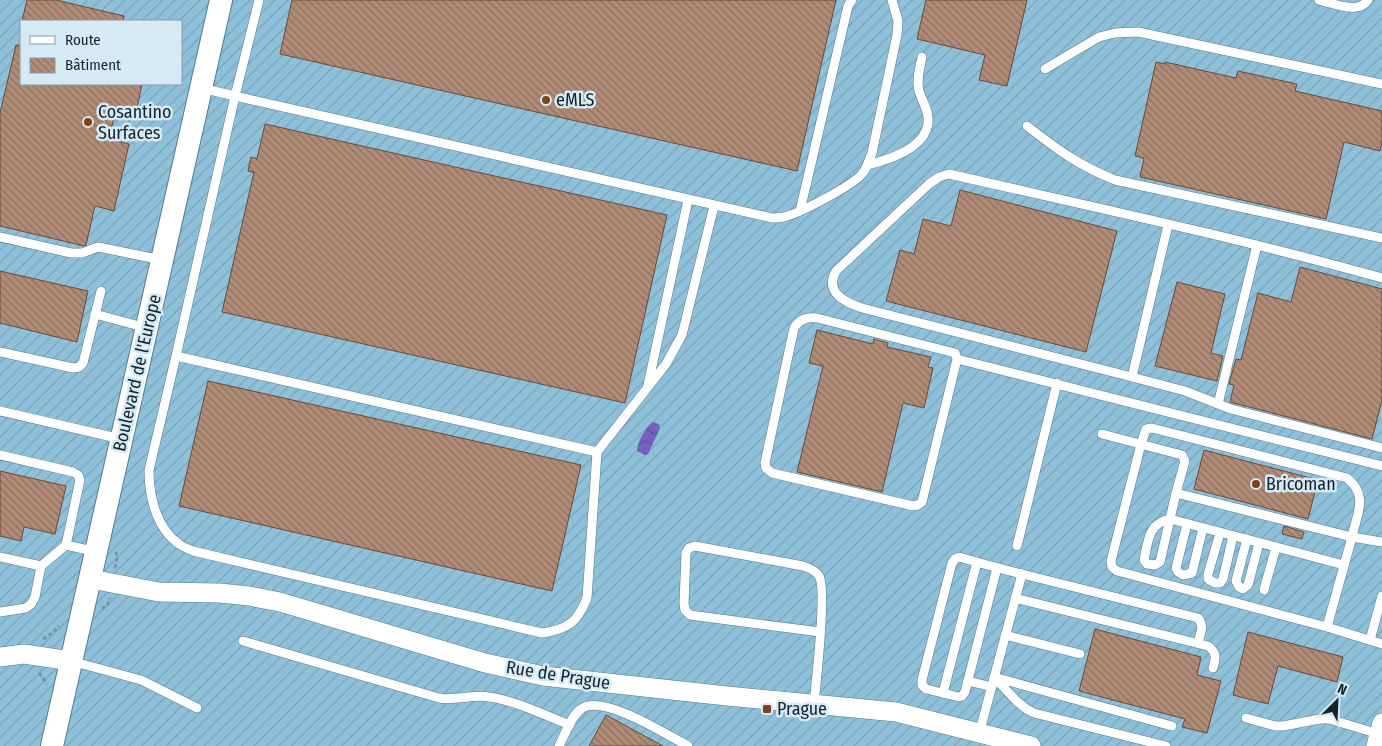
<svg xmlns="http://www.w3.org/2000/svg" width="1382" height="746" font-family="'Fira Sans Condensed',sans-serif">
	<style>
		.industrial { fill: url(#industrial-furrows); fill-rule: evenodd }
		.water { fill: url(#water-waves) }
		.building { fill: url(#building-back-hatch); stroke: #6b4a36 }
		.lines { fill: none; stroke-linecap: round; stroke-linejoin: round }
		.service-casing { stroke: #537b8f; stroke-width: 10 }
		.minor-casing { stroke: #537b8f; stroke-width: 20 }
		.tertiary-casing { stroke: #537b8f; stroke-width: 24 }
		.path { stroke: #7395a7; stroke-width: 3; stroke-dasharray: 4 2.5; stroke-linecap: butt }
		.service { stroke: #fff; stroke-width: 9 }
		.minor { stroke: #fff; stroke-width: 19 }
		.tertiary { stroke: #fff; stroke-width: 22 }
		.poi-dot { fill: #844111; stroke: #d5eaf5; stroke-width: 2 }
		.labels { text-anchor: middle; stroke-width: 5; stroke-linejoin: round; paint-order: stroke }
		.poi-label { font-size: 18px; fill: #13242c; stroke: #d5eaf5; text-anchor: start }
		.street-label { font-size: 18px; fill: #13242c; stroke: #d5eaf5 }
	</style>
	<defs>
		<pattern id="industrial-furrows" width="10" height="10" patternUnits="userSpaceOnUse" patternTransform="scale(1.25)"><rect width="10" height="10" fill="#8ec0d9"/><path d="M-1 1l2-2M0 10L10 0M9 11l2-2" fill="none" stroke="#7aa5ba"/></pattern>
		<pattern id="water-waves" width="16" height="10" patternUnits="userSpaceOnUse" patternTransform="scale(1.25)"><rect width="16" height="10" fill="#7560bf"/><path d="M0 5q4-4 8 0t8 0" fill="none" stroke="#5f4f9b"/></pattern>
		<pattern id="building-back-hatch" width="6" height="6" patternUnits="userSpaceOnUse" patternTransform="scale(1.25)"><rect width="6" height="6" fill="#b08b76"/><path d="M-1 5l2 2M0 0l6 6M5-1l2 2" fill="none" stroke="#8e7161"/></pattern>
	</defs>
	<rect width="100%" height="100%" fill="#a2cde3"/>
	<path class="industrial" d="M0,0H1382V746H0ZM21,21H181V84H21Z"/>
	<path class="water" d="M653,422L659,424L660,428L648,454L645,455L637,451C637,442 646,427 653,422Z"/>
	<g class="building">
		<polygon points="27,0 56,0 124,16 123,21 22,21"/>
		<polygon points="292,0 836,0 797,171 280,54"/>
		<polygon points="926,0 1027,0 1007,86 979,80 985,55 917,39"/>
		<polygon points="16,45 21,46 21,84 142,84 136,113 116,108 109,139 129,144 114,211 95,206 86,245 84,246 0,226 0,113"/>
		<polygon points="1156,62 1165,64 1165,62 1236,78 1238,71 1297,84 1295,91 1382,111 1382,141 1380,151 1344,142 1326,219 1140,177 1144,158 1135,156"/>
		<polygon points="265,124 667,215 625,403 222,312 254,172 248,171 251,157 257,159"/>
		<polygon points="960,190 1117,231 1086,352 886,301 900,250 914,254 923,219 951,226"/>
		<polygon points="1300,267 1382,289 1382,400 1372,439 1230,402 1234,385 1229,384 1236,359 1241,360 1258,293 1291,302"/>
		<polygon points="0,271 88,291 77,342 0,323"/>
		<polygon points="1177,282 1225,294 1211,353 1223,356 1217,381 1155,366"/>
		<polygon points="817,330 873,344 874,339 888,343 887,347 931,357 928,367 933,368 924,408 903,403 882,492 797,472 823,366 809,363"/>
		<polygon points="208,381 581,465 552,591 179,506"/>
		<polygon points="1204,450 1318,480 1308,519 1194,489"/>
		<polygon points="0,471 66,486 55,534 24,527 21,541 0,536"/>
		<polygon points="1284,526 1304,532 1302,539 1282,534"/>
		<polygon points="1095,629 1201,657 1197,675 1221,681 1207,733 1182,727 1185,719 1079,691"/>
		<polygon points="1248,632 1343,657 1337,682 1278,666 1268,704 1233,695"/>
		<polygon points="606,715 663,746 589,746"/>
	</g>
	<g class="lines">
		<g class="service-casing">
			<g id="service">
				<path d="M259,0L235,96L772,218C777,218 782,218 787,216C802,212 853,185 862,174C867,168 869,160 872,153L897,35L898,21L892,0"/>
				<path d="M1319,0C1333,3 1358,15 1368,0"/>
				<polyline points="1045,69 1099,37 1115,33 1138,32 1382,84"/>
				<polyline points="201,88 235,96 176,356 597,452 666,364 682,335 714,206"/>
				<path d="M1027,126C1058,150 1078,165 1115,180L1382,238"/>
				<path d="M867,165C888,160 924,149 928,124C930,112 922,101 919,91C916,79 920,68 922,57"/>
				<polyline points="800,211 848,6 852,0"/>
				<path d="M1168,225L1132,377L862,308C845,302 824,293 836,271L929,184L939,177L949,174C1093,207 1239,238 1382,278"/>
				<polyline points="0,237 71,253 82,253 98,247 162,260"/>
				<polyline points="95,314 147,328"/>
				<polyline points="0,352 73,368 79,367 83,363 101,291"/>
				<path d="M176,356L149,470C149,496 156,528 179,544C183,547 188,549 193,551L542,633C568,629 577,623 587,598L597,452"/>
				<path d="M957,359L922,502L918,505L913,506L772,473L766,468L765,463L794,328C800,319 806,317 817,318L955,353L957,359L1382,466"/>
				<polyline points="1132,377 1185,391 1231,409 1382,448"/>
				<polyline points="648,385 688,200"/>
				<polyline points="1218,404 1257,245"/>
				<polyline points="0,411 121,439"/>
				<polyline points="1102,434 1182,455 1185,461 1176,493"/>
				<polyline points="0,455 73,472 78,475 80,480 66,545"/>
				<path d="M1170,519L1160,562L1155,565L1147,564L1144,560C1148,542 1148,523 1170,519Z"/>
				<polyline points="1187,524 1176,568 1178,572 1183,575 1192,573 1203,528"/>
				<polyline points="1220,533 1208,574 1208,579 1215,583 1220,583 1223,579 1233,536"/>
				<polyline points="1247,539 1236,581 1239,587 1243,589 1248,585 1259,543"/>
				<polyline points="1382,542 1352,537 1327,627 1382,644"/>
				<polyline points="1017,546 1057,383"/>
				<polyline points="0,557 41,566"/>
				<path d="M997,568L965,692L962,696L959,697L926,689L922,685V680L952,563L955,559L959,557C980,563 1001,569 1022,574"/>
				<polyline points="1264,590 1276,547"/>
				<path d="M1015,598L1208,646C1217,653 1216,658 1213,668"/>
				<polyline points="0,612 26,608 31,604 35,597 41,566 66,545 97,552"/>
				<path d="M1327,627L1117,571L1112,567L1111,561L1141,444L1146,429L1152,428L1347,478C1369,496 1357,513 1352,537L1176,493L1170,519L1344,565"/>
				<polyline points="1005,635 1080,654"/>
				<polyline points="1370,640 1382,596"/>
				<path d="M243,641L439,698C455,701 472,694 489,697C514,700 546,716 570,725"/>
				<polyline points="71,661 141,680 197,708"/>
				<polyline points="968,681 992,687"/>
				<polyline points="943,693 977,562"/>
				<path d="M814,703C816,684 827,588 819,576C816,571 809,568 803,566L695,546L689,548L686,553L684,603L685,610L690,615L820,632"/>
				<polyline points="1246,718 1275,726 1283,726 1320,719 1329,719 1379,734"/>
				<path d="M979,734L1022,574L1198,618C1205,626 1200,634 1198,643"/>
				<path d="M559,746C565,735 570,717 581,709C602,693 667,735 688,746"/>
				<path d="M1166,746L1034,713C1017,705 1007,690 994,677L1172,726"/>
			</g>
		</g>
		<g class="minor-casing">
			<g id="minor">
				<polyline points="91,579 159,592 220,593 249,596 280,602 485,663 543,676 727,696 896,712 1031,746"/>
				<polyline points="0,657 24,654 71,661"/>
				<polyline points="1376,746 1382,723"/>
			</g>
		</g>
		<g class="tertiary-casing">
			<polyline id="tertiary" points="52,746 221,0"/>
		</g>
		<g class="path">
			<polyline points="115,568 117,559 116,552"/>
			<polyline points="102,609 108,604 110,598"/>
			<polyline points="43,639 51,634 59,626"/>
			<polyline points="39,673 47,684"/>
		</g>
		<use href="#service" class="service"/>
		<use href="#minor" class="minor"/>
		<use href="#tertiary" class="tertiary"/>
	</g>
	<g class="poi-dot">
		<circle cx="546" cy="100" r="5"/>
		<circle cx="88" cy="122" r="5"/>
		<circle cx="1256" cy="484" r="5"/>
		<rect x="762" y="704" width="10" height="10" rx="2.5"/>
	</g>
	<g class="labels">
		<g class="poi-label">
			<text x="556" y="106">eMLS</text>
			<text x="98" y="118">Cosantino<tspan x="98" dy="21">Surfaces</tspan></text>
			<text x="1266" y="490">Bricoman</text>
			<text x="777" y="715">Prague</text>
		</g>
		<g class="street-label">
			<text transform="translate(137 373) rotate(-77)" y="6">Boulevard de l'Europe</text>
			<text transform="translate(558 675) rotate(9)" y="6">Rue de Prague</text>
		</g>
	</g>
	<rect x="20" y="20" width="162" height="65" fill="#d5eaf5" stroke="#879ba5"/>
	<rect x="30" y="36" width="25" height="8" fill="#ffffff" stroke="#879ba5"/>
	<text x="65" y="45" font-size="15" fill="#13242c">Route</text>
	<rect x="30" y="58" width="25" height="15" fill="url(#building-back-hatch)" stroke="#879ba5"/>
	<text x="65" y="70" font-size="15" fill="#13242c">Bâtiment</text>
	<g transform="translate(1337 701) rotate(24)" stroke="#d5eaf5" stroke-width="4" paint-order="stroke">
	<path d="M0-4L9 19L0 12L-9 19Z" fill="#13242c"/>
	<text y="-8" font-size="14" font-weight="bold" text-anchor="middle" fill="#13242c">N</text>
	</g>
</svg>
